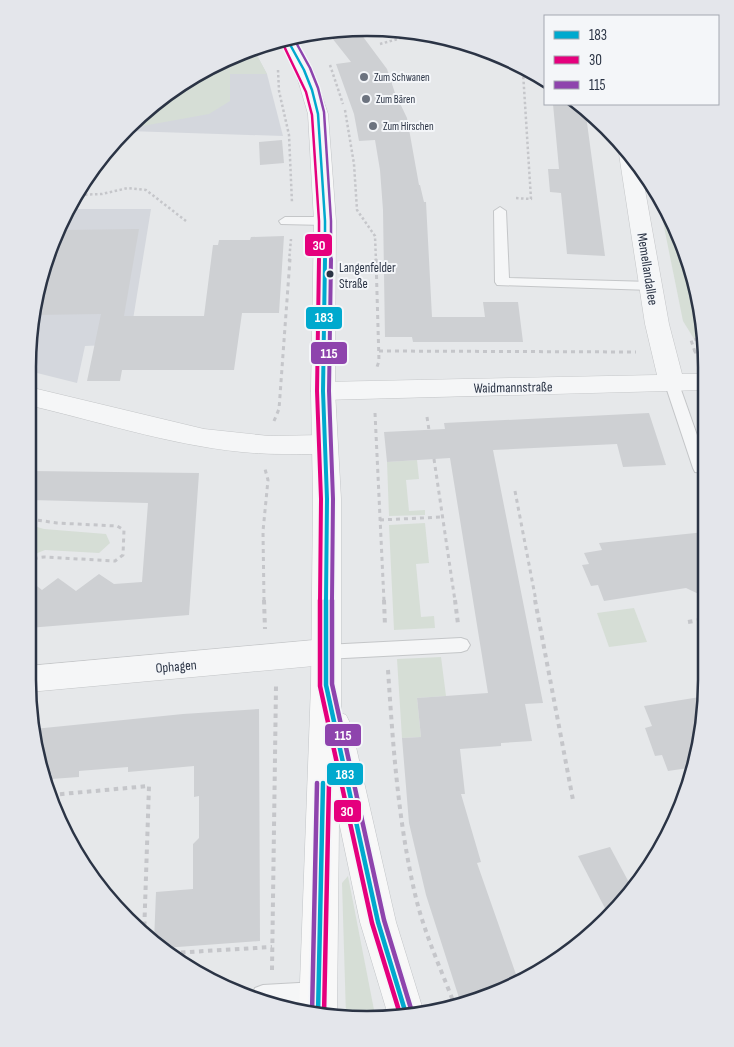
<svg xmlns="http://www.w3.org/2000/svg" width="734" height="1047" font-family="'Sofia Sans Condensed',sans-serif">
	<style>
		.built { fill: #d4d7dd }
		.green { fill: #d6ded6 }
		.building { fill: #ced0d3 }
		.lines { fill: none; stroke-linecap: round; stroke-linejoin: round }
		.lane-casing { stroke: #c4c6c8; stroke-width: 2 }
		.street-casing { stroke: #c4c6c8; stroke-width: 1 }
		.primary-casing { stroke: #c2c5c8; stroke-width: 1 }
		.path-far2 { stroke: #c5c6ca; stroke-width: 2.5; stroke-dasharray: 2.5 2.5; stroke-linecap: butt }
		.path-far1 { stroke: #c5c6ca; stroke-width: 3; stroke-dasharray: 4 4; stroke-linecap: butt }
		.path { stroke: #c5c6ca; stroke-width: 4; stroke-dasharray: 4.5 4.5; stroke-linecap: butt }
		.lane { fill: #f5f6f7; fill-rule: evenodd }
		.street { fill: #f5f6f7; fill-rule: evenodd }
		.primary { fill: #f8f8f8; fill-rule: evenodd }
		.bus-1-far2-casing { stroke: #f4f6f9; stroke-width: 5 }
		.bus-1-far1-casing { stroke: #f4f6f9; stroke-width: 8 }
		.bus-1-casing { stroke: #f4f6f9; stroke-width: 8 }
		.bus-2-far2-casing { stroke: #f4f6f9; stroke-width: 5 }
		.bus-2-far1-casing { stroke: #f4f6f9; stroke-width: 8 }
		.bus-2-casing { stroke: #f4f6f9; stroke-width: 8 }
		.bus-3-far2-casing { stroke: #f4f6f9; stroke-width: 5 }
		.bus-3-far1-casing { stroke: #f4f6f9; stroke-width: 8 }
		.bus-3-casing { stroke: #f4f6f9; stroke-width: 8 }
		.bus-1-far2 { stroke: #00a9ce; stroke-width: 2.5 }
		.bus-1-far1 { stroke: #00a9ce; stroke-width: 4 }
		.bus-1 { stroke: #00a9ce; stroke-width: 4.5 }
		.bus-2-far2 { stroke: #e5007d; stroke-width: 2.5 }
		.bus-2-far1 { stroke: #e5007d; stroke-width: 4 }
		.bus-2 { stroke: #e5007d; stroke-width: 4.5 }
		.bus-3-far2 { stroke: #8e44ad; stroke-width: 2.5 }
		.bus-3-far1 { stroke: #8e44ad; stroke-width: 4 }
		.bus-3 { stroke: #8e44ad; stroke-width: 4.5 }
		.poi-dot { fill: #6c737f; stroke: #f4f6f9; stroke-width: 2 }
		.bus-dot { fill: #2b3445; stroke: #f4f6f9; stroke-width: 2 }
		.labels { text-anchor: middle; stroke-width: 4; stroke-linejoin: round; paint-order: stroke }
		.far-poi-label { font-size: 11px; fill: #2b3445; stroke: #f4f6f9; text-anchor: start }
		.bus-label { font-size: 13px; fill: #2b3445; stroke: #f4f6f9; text-anchor: start }
		.street-label { font-size: 14px; fill: #2b3445; stroke: #f4f6f9 }
		.rim { fill: none; stroke: #2b3445; stroke-width: 2.5 }
		.line-badge { stroke: #f4f6f9; stroke-width: 2 }
		.badge-label { font-size: 14px; text-anchor: middle; font-weight: bold; fill: #fff }
	</style>
	<rect width="100%" height="100%" fill="#e6e8ea"/>
	<g class="built">
		<polygon points="253,48 267,74 283,136 128,131 143,112 197,73"/>
		<polygon points="69,209 151,209 129,344 85,346 77,383 33,372 34,300"/>
	</g>
	<g class="green">
		<polygon points="253,48 267,74 230,74 230,101 209,114 137,127 137,120 143,112 197,73"/>
		<polygon points="658,197 672,217 704,322 704,349 699,347 683,321"/>
		<polygon points="417,460 419,479 406,480 409,511 425,510 425,515 389,516 387,462"/>
		<polygon points="425,523 429,563 416,564 421,617 434,616 435,628 394,630 389,525"/>
		<polygon points="30,525 44,529 106,534 110,543 99,553 45,550 30,556"/>
		<polygon points="634,608 647,642 609,647 597,613"/>
		<polygon points="441,657 446,696 417,698 421,737 402,738 397,659"/>
		<polygon points="348,876 375,1015 346,1016 342,883"/>
	</g>
	<g class="building">
		<polygon points="358,30 387,69 395,93 407,118 419,185 420,185 424,202 426,202 432,317 485,317 483,302 518,302 523,342 413,342 412,337 385,337 383,210 380,170 375,140 359,141 354,114 336,64 351,62 332,38"/>
		<polygon points="553,104 580,104 585,108 605,256 567,254 561,193 550,192 548,169 559,169"/>
		<polygon points="282,140 284,163 260,165 259,142"/>
		<polygon points="139,229 124,316 204,316 213,245 218,245 219,240 250,240 251,237 284,236 279,313 242,313 234,370 122,370 120,381 87,381 101,314 34,315 34,300 61,230"/>
		<polygon points="649,413 666,465 623,467 617,444 493,450 543,703 525,704 532,741 501,743 501,746 460,749 465,794 461,794 481,862 477,863 519,983 461,1004 426,895 409,823 402,738 421,737 417,698 488,693 450,458 387,462 384,432 445,429 444,423"/>
		<polygon points="31,471 199,473 189,615 28,628 29,580 42,590 58,578 76,591 99,574 114,584 142,582 148,503 31,500"/>
		<polygon points="705,532 705,597 686,588 604,601 598,585 591,586 582,565 589,564 584,553 602,550 599,543"/>
		<polygon points="706,696 695,767 668,771 662,755 655,756 645,728 652,726 644,706"/>
		<polygon points="259,709 260,941 164,948 154,942 156,892 193,889 193,844 199,838 199,796 194,797 194,766 128,772 128,767 79,771 79,777 51,779 52,774 42,775 39,768 34,729 183,714"/>
		<polygon points="610,847 633,890 609,916 578,856"/>
	</g>
	<g class="lines">
		<g class="lane-casing">
			<g id="lane">
				<polygon points="500,207 506,211 509,278 651,282 658,286 651,290 497,285 495,282 494,211"/>
				<polygon points="285,217 325,217 331,221 325,225 281,224 279,221"/>
				<polygon points="672,379 677,380 679,384 704,455 704,473 695,472 693,468 665,384 667,380"/>
				<polygon points="461,638 467,640 470,645 467,650 461,652 325,659 319,657 316,652 319,647 325,645"/>
				<path d="M317,982L325,985L328,993L325,1001C301,1010 276,1004 253,998L252,996L255,988L263,985Z"/>
			</g>
		</g>
		<g class="street-casing">
			<g id="street">
				<polygon points="626,149 642,173 669,324 682,374 704,374 704,390 323,400 314,397 311,391 314,385 323,382 657,375 645,324 619,154 622,150"/>
				<path d="M33,388L204,429L269,436L324,435L333,437L337,444L333,451C320,455 305,454 291,454C204,456 117,426 32,406Z"/>
				<polygon points="325,639 336,643 340,652 336,661 325,665 29,692 28,666"/>
			</g>
		</g>
		<g class="primary-casing">
			<polygon id="primary" points="294,37 313,70 328,114 336,221 335,391 341,499 341,713 346,715 351,725 396,922 424,1013 388,1015 360,922 339,822 337,1015 323,1017 299,1010 311,685 313,499 311,391 314,221 308,114 295,70 279,41"/>
		</g>
		<g class="path-far2">
			<polyline points="380,44 419,33"/>
			<polyline points="498,55 523,72 531,199 514,198"/>
			<polyline points="330,65 343,104"/>
			<polyline points="278,70 279,91 289,135 292,203"/>
			<polyline points="345,110 354,164 357,210 375,236 376,261"/>
			<polyline points="124,135 126,133"/>
			<polyline points="75,195 102,194 128,188 146,190 186,221"/>
			<polyline points="289,261 291,239"/>
		</g>
		<g class="path-far1">
			<polyline points="376,259 379,361 377,367"/>
			<polyline points="691,286 699,339"/>
			<polyline points="379,351 636,352"/>
			<polyline points="694,352 704,352"/>
			<polyline points="695,352 691,340 704,338"/>
			<polyline points="375,413 384,601"/>
			<polyline points="427,417 429,430"/>
			<polyline points="274,421 279,409 290,259"/>
			<polyline points="434,459 455,601"/>
			<polyline points="515,491 536,601"/>
			<polyline points="30,519 57,523 117,526 124,530 123,555 115,561 44,557 30,559"/>
			<polyline points="380,520 442,517"/>
			<polyline points="264,601 263,531 268,480 265,469"/>
		</g>
		<g class="path">
			<polyline points="264,600 265,629"/>
			<polyline points="384,600 385,626"/>
			<polyline points="455,600 458,624"/>
			<polyline points="535,600 573,800"/>
			<polyline points="688,622 705,619"/>
			<path d="M388,670C393,745 398,821 415,894C424,933 441,969 455,1006"/>
			<polyline points="51,795 149,786 144,936"/>
			<polyline points="172,953 272,947"/>
			<polyline points="272,970 276,686"/>
		</g>
		<use href="#lane" class="lane"/>
		<use href="#street" class="street"/>
		<use href="#primary" class="primary"/>
		<g class="bus-1-far2-casing">
			<polyline id="bus-1-far2" points="287,39 304,70 312,90 318,114 325,221 325,261"/>
		</g>
		<g class="bus-1-far1-casing">
			<polyline id="bus-1-far1" points="325,259 323,391 327,499 326,601"/>
		</g>
		<g class="bus-1-casing">
			<g id="bus-1">
				<polyline points="326,600 326,685 378,922 406,1014"/>
				<polyline points="318,1015 323,783"/>
			</g>
		</g>
		<g class="bus-2-far2-casing">
			<polyline id="bus-2-far2" points="282,42 306,92 312,115 319,221 319,261"/>
		</g>
		<g class="bus-2-far1-casing">
			<polyline id="bus-2-far1" points="319,259 317,391 321,499 320,601"/>
		</g>
		<g class="bus-2-casing">
			<g id="bus-2">
				<polyline points="320,600 320,686 372,923 400,1014"/>
				<polyline points="324,1015 329,783"/>
			</g>
		</g>
		<g class="bus-3-far2-casing">
			<polyline id="bus-3-far2" points="293,37 310,68 318,88 324,112 331,221 331,261"/>
		</g>
		<g class="bus-3-far1-casing">
			<polyline id="bus-3-far1" points="331,259 329,391 333,499 332,601"/>
		</g>
		<g class="bus-3-casing">
			<g id="bus-3">
				<polyline points="332,600 332,684 384,920 412,1012"/>
				<polyline points="312,1014 317,783"/>
			</g>
		</g>
		<use href="#bus-1-far2" class="bus-1-far2"/>
		<use href="#bus-1-far1" class="bus-1-far1"/>
		<use href="#bus-1" class="bus-1"/>
		<use href="#bus-2-far2" class="bus-2-far2"/>
		<use href="#bus-2-far1" class="bus-2-far1"/>
		<use href="#bus-2" class="bus-2"/>
		<use href="#bus-3-far2" class="bus-3-far2"/>
		<use href="#bus-3-far1" class="bus-3-far1"/>
		<use href="#bus-3" class="bus-3"/>
	</g>
	<g class="poi-dot">
		<circle cx="364" cy="77" r="5"/>
		<circle cx="366" cy="99" r="5"/>
		<circle cx="373" cy="126" r="5"/>
	</g>
	<circle class="bus-dot" cx="330" cy="274" r="4.5"/>
	<g class="labels">
		<g class="far-poi-label">
			<text x="374" y="81">Zum Schwanen</text>
			<text x="376" y="103">Zum Bären</text>
			<text x="383" y="130">Zum Hirschen</text>
		</g>
		<g class="bus-label">
			<text x="339" y="272">Langenfelder<tspan x="339" dy="16">Straße</tspan></text>
		</g>
		<g class="street-label">
			<text transform="translate(648 269) rotate(81)" y="5">Memellandallee</text>
			<text transform="translate(513 387) rotate(-1)" y="5">Waidmannstraße</text>
			<text transform="translate(176 666) rotate(-5)" y="5">Ophagen</text>
		</g>
	</g>
	<path d="M0 0H734V1047H0ZM367 36H367A331 331 0 0 1 698 367V680A331 331 0 0 1 367 1011H367A331 331 0 0 1 36 680V367A331 331 0 0 1 367 36Z" fill="#e4e6eb" fill-rule="evenodd"/>
	<path class="rim" d="M367 36H367A331 331 0 0 1 698 367V680A331 331 0 0 1 367 1011H367A331 331 0 0 1 36 680V367A331 331 0 0 1 367 36Z"/>
	<g class="line-badge">
		<rect x="304" y="233" width="29" height="24" rx="5" fill="#e5007d"/>
		<rect x="305" y="306" width="38" height="24" rx="5" fill="#00a9ce"/>
		<rect x="310" y="341" width="38" height="24" rx="5" fill="#8e44ad"/>
		<rect x="324" y="723" width="38" height="24" rx="5" fill="#8e44ad"/>
		<rect x="326" y="762" width="38" height="24" rx="5" fill="#00a9ce"/>
		<rect x="333" y="799" width="29" height="24" rx="5" fill="#e5007d"/>
	</g>
	<g class="badge-label">
		<text x="319" y="250">30</text>
		<text x="324" y="322">183</text>
		<text x="329" y="358">115</text>
		<text x="343" y="740">115</text>
		<text x="345" y="779">183</text>
		<text x="347" y="816">30</text>
	</g>
	<rect x="544" y="15" width="175" height="90" fill="#f4f6f9" stroke="#a4a8b1"/>
	<rect x="554" y="31" width="25" height="8" fill="#00a9ce" stroke="#a4a8b1"/>
	<text x="589" y="40" font-size="15" fill="#2b3445">183</text>
	<rect x="554" y="56" width="25" height="8" fill="#e5007d" stroke="#a4a8b1"/>
	<text x="589" y="65" font-size="15" fill="#2b3445">30</text>
	<rect x="554" y="81" width="25" height="8" fill="#8e44ad" stroke="#a4a8b1"/>
	<text x="589" y="90" font-size="15" fill="#2b3445">115</text>
</svg>
